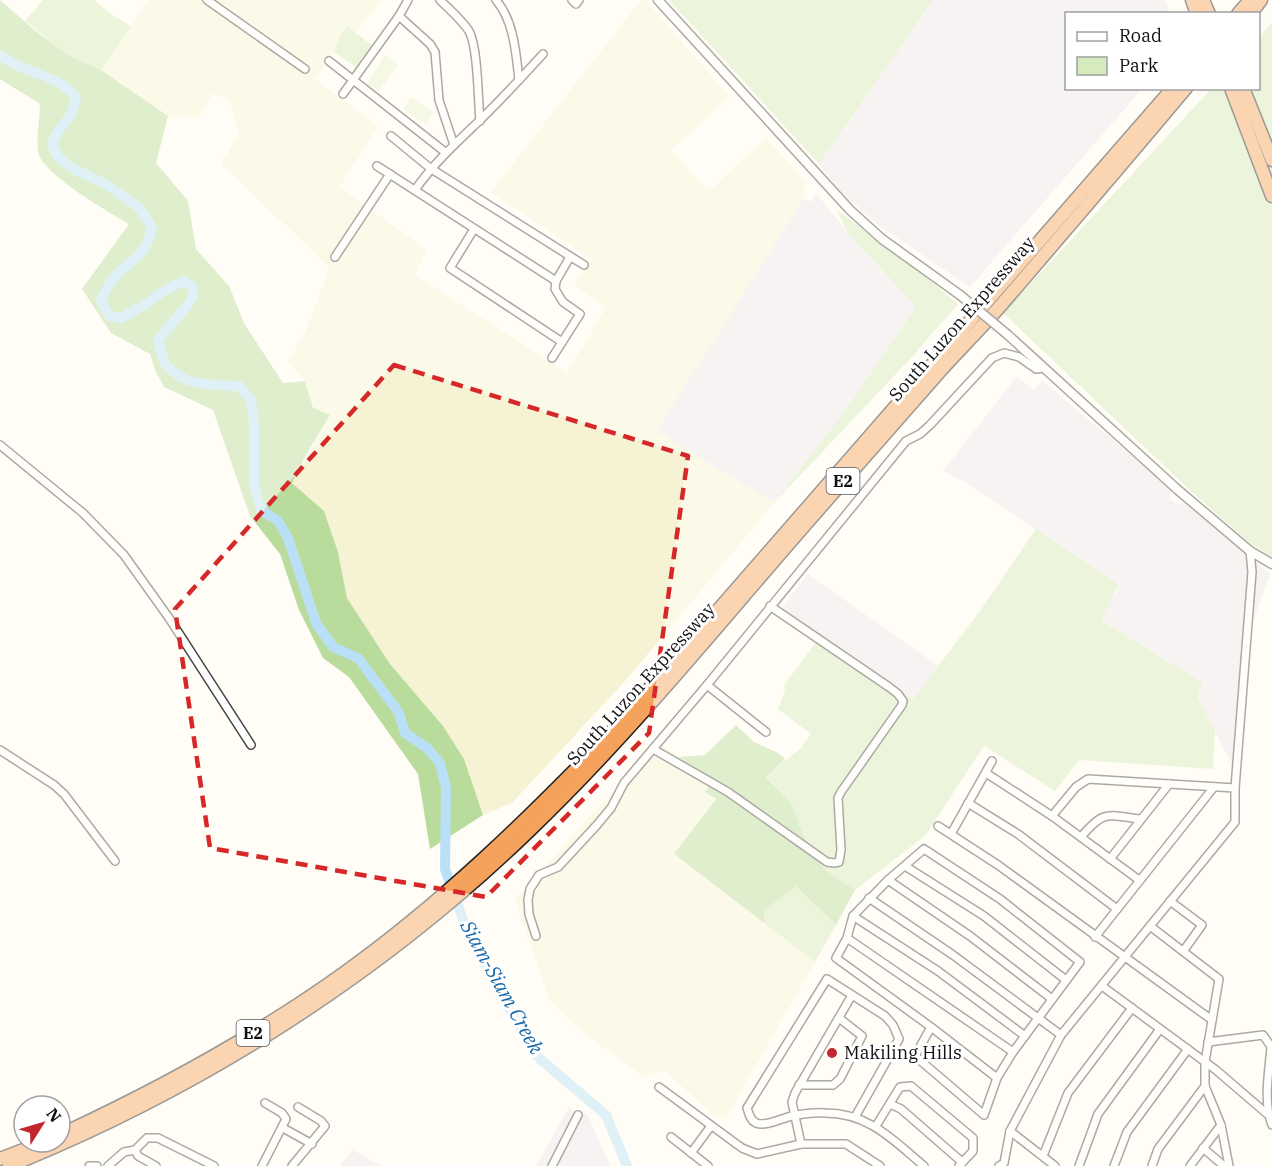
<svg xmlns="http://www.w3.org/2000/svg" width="1272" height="1166" font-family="'IBM Plex Serif',serif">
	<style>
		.industrial { fill: #eee6ef }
		.farmland { fill: #f6f3d4 }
		.green { fill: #d5ebbd }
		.forest { fill: #b9dc9c }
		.pitch { fill: #e6f2cf }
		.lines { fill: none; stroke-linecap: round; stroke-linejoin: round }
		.river { stroke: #b9e0f7; stroke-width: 10 }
		.minor-casing { stroke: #444; stroke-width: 10 }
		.tertiary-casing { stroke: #444; stroke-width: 11 }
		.motorway-casing { stroke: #222; stroke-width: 15 }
		.minor { stroke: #fff; stroke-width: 7 }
		.tertiary { stroke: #fff; stroke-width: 8 }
		.motorway { stroke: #f5a25d; stroke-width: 12 }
		.tertiary-bridge-casing { stroke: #444; stroke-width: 11; stroke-linecap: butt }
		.tertiary-bridge { stroke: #fff; stroke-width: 8 }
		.marked { fill: none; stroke: #d62828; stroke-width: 4.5; stroke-dasharray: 12 8; stroke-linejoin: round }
		.poi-dot { fill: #c4262e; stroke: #fff; stroke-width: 2 }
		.labels { text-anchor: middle; stroke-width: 6; stroke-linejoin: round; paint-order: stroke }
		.shield { fill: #fff; stroke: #585858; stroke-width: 1.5 }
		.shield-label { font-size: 16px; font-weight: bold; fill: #111 }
		.street-label { font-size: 18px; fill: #111; stroke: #fff }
		.poi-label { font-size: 18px; fill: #111; stroke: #fff; text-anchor: start }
		.water-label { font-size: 20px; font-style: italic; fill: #1768a6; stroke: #fff }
	</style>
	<rect width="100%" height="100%" fill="#fffdf5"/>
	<g class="industrial">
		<polygon points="933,0 1165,0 1170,13 1066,14 1066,88 1142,89 970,287 878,225 838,189 819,164"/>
		<polygon points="816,193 848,233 916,307 846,409 774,503 656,431 804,198 811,202"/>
		<polygon points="1017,376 1033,390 1043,381 1171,489 1169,499 1177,504 1184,503 1270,574 1242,652 1235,771 1197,696 1203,683 1100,619 1120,586 965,482 943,471"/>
		<polygon points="808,574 938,666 913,699 780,610"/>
		<polygon points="569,1107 588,1115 610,1166 536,1166"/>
		<polygon points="353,1150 381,1166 339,1166"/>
	</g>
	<g class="farmland">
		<polygon points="149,0 382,0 354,33 347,27 341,34 334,52 315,79 378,126 339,187 427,250 415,275 567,373 606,308 574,285 591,259 491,192 641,0 645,0 729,96 671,151 709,191 766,138 805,181 804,198 656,431 774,503 626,680 512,803 483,815 464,759 443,726 390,664 347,598 338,552 324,511 292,483 330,415 313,408 305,381 288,362 306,331 329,269 315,253 221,164 239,133 231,102 213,93 199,117 168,116 101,70"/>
		<polygon points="661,744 713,782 716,798 674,855 815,962 726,1117 716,1118 666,1071 645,1077 586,1035 550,1001 515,900 602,803"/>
	</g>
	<g class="green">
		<polygon points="43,0 94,0 111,14 131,26 101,70 68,55 25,21"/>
		<polygon points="669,0 933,0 819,164"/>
		<polygon points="1272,22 1272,557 1250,543 1194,494 1003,313 1211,89 1258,88 1259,37"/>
		<polygon points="347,26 373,46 357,68 334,52 341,34"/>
		<polygon points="836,209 922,274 958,304 910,359 774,503 846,409 916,307 848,233"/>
		<polygon points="1036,529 1119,585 1101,620 1203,683 1197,696 1215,731 1213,769 1079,760 1055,791 984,746 925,836 855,890 824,869 802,832 792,804 766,776 801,748 811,734 778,709 785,691 784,685 820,637 913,699 980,611"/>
		<polygon points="796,885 836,925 815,962 764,923 764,911"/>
	</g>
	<g class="forest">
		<path d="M0,0L32,28L68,55L101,70L168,116L156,163L188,201L196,249L229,286L245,325L283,383L305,381L313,408L330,415L307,453L292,483L324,511L338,552L347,598L390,664L443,726L464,759L483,815L430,849L418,774L349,677L323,658L299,610L280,554L250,516L213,410L164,387L156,372L150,354L111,333L82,289L129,224C109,212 41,174 38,151C36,136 40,119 40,104L0,79Z"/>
		<polygon points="736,725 754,742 778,753 785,759 766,777 792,804 802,832 824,869 855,890 836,925 796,886 764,911 764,923 674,854 716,799 705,792 712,782 679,757 705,755"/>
	</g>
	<g class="pitch">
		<polygon points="385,55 398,64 379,91 367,83"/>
		<polygon points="411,97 434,112 426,125 403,109"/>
	</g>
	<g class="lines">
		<path class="river" d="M0,55C23,74 58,73 76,98C74,103 74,109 71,114C64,126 57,128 52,145L58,157L72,168L107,185L140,208L152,228C145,257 134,257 115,276C109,282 105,293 101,301L109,316L121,318L144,305L167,289L184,281L192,286L193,296L187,306L158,340C160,348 162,361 168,367C186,387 214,385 239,386L251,400L254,423V486L261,510L278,521L288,538L316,623L333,647L358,658L399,713L405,733L427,748L440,763L446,788L445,869L466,928L500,994L540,1059L606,1115L627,1166"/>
		<g class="minor-casing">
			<g id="minor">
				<polyline points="207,0 305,69"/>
				<path d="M440,0C450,10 461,19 469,31C478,47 478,100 480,121"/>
				<path d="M496,0C514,21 516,53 519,80"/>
				<polyline points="572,0 576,4 579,0"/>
				<polyline points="399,16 430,44 435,52 439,100 454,145"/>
				<polyline points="329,61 445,152"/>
				<polyline points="343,94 399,16 408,0"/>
				<polyline points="391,136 430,168 584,265"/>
				<polyline points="377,166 556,281"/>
				<path d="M415,190C433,164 455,144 478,122C501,100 522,77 543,54"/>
				<polyline points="474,229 450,268 562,342"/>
				<polyline points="335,257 390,174"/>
				<polyline points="552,358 580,314 563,302 555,289 556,281 570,257"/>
				<polyline points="0,445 83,513 124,555 169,618 251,745"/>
				<polyline points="766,732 707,685 906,441 920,434 930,425 992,358 1004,353 1019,357 1036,369 1043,368"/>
				<polyline points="653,749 728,792 827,862 834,863 839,862 841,850 838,798 841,792 902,705 903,701 898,694 889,687 770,606"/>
				<polyline points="0,750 54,785 64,794 115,861"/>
				<polyline points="986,773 1052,816 1139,880"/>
				<polyline points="968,803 1018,834 1117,909"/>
				<polyline points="1052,816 1076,787 1088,779 1235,788 1252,572 1250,551"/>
				<polyline points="938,826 998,865 1212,1020"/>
				<polyline points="951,834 992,761"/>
				<path d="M1081,837C1104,810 1106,815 1140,819"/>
				<polyline points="1110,859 1169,784"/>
				<polyline points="905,866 984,916 1066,980"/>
				<polyline points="888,880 970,936 1052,999"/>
				<polyline points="869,898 953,955 1061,1035"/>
				<polyline points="1170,901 1202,925 1184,950"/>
				<polyline points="853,916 938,971 1025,1036"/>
				<polyline points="1150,926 1219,979 1205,1062 1205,1086 1221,1125 1229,1166"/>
				<polyline points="536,936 529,914 528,900 530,889 539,875 558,867 596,826 611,808 624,783 707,685"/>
				<polyline points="1095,937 1214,787"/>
				<polyline points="847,938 1013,1052"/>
				<polyline points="1102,986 1216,1070 1272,1118"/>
				<polyline points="931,1027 915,1056 984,1115 997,1078 1013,1052 1080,962 1000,899 924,849 888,880 853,916 847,938 836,958 931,1027 997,1078"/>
				<polyline points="1208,1042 1263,1035 1272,1048"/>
				<path d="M1271,1047C1269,1072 1263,1102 1272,1125"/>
				<polyline points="799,1085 833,1085 840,1079 862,1036 839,1018"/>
				<polyline points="659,1087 742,1148 757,1154 801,1144 846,1144 880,1166"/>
				<polyline points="890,1104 901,1109 962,1162"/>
				<path d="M855,1117L899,1039L893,1025L885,1016L827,979L747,1108C749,1114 750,1120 756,1123C766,1127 782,1118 792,1116C802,1114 814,1112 825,1113C869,1113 893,1140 924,1166"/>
				<polyline points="876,1126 900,1087 911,1086 973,1138 973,1151 959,1166"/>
				<polyline points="283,1128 312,1144"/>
				<polyline points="1010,1131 1055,1166"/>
				<polyline points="671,1137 708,1166"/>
				<polyline points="801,1144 792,1102 795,1093 852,995"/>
				<polyline points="1203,1148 1224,1166"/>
				<polyline points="691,1153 711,1126"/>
				<polyline points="1043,1156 1068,1093 1132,1008"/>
				<polyline points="89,1166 97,1166"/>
				<polyline points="108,1166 124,1152 135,1150"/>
				<polyline points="156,1166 138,1156 135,1150 147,1138 158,1138 214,1166"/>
				<polyline points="262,1166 286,1119 282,1113 265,1103"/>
				<polyline points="292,1166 325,1126 321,1121 298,1107"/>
				<polyline points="552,1166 578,1115"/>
				<polyline points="999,1166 1004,1163 1010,1131 1061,1035 1235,822 1235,788"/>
				<polyline points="1079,1166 1098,1114 1160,1029"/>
				<polyline points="1114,1166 1127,1132 1188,1049"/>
				<polyline points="1152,1166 1158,1149 1205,1086"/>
				<polyline points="1190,1166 1221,1125"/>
			</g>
		</g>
		<g class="tertiary-casing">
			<g id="tertiary">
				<polyline points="658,0 850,210 882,239 960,295"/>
				<polyline points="1008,335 1178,490 1250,551 1272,564"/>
			</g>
		</g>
		<g class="motorway-casing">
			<g id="motorway">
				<polyline points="1192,0 1197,14"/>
				<polyline points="1203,0 1209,14"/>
				<polyline points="1238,14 1250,0"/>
				<polyline points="1250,14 1261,0"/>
				<polyline points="1231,88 1272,196"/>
				<polyline points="1243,88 1272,160"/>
				<path d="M60,1135C159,1089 255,1037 344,973C441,904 528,819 611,733L1173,88"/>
				<polyline points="0,1159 44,1142"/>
				<path d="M9,1166C202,1088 380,975 530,830C634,730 723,618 818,510C859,463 900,416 941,370C961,348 982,327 1002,304C1063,233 1125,161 1186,88"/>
			</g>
		</g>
		<use href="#minor" class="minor"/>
		<use href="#tertiary" class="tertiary"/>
		<use href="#motorway" class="motorway"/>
		<g class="tertiary-bridge-casing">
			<polyline id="tertiary-bridge" points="960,295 1008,335"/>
		</g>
		<use href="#tertiary-bridge" class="tertiary-bridge"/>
	</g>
	<path d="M0 0H1272V1166H0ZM394,365L688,456L649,733L486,897L210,848L175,609Z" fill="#fffdf5" fill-opacity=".55" fill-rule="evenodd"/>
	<path class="marked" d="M394,365L688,456L649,733L486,897L210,848L175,609Z"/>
	<circle class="poi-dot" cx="832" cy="1053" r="6"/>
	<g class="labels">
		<g class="shield">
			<rect x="826.5" y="468" width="33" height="26" rx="4.5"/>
			<rect x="236.5" y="1020" width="33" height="26" rx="4.5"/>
		</g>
		<g class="shield-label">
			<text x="843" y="487">E2</text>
			<text x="253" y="1039">E2</text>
		</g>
		<g class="street-label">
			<text transform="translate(962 319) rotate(-49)" y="6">South Luzon Expressway</text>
			<text transform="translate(641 684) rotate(-48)" y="6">South Luzon Expressway</text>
		</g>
		<g class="poi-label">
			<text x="844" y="1059">Makiling Hills</text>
		</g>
		<g class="water-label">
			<text transform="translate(502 987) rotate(61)" y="7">Siam-Siam Creek</text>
		</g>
	</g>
	<rect x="1065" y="12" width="195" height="78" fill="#ffffff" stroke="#a0a0a0" stroke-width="1.5"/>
	<rect x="1077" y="32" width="30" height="9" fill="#ffffff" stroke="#a0a0a0" stroke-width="1.5"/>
	<text x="1119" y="42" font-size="18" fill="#111111">Road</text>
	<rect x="1077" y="57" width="30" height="18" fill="#d5ebbd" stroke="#a0a0a0" stroke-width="1.5"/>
	<text x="1119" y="72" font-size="18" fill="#111111">Park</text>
	<g transform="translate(42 1124) rotate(53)"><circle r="28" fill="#ffffff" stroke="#a0a0a0" stroke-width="1.5"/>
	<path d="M0-4.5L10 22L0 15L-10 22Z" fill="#c4262e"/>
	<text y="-9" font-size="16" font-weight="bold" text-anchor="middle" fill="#111111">N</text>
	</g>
</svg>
